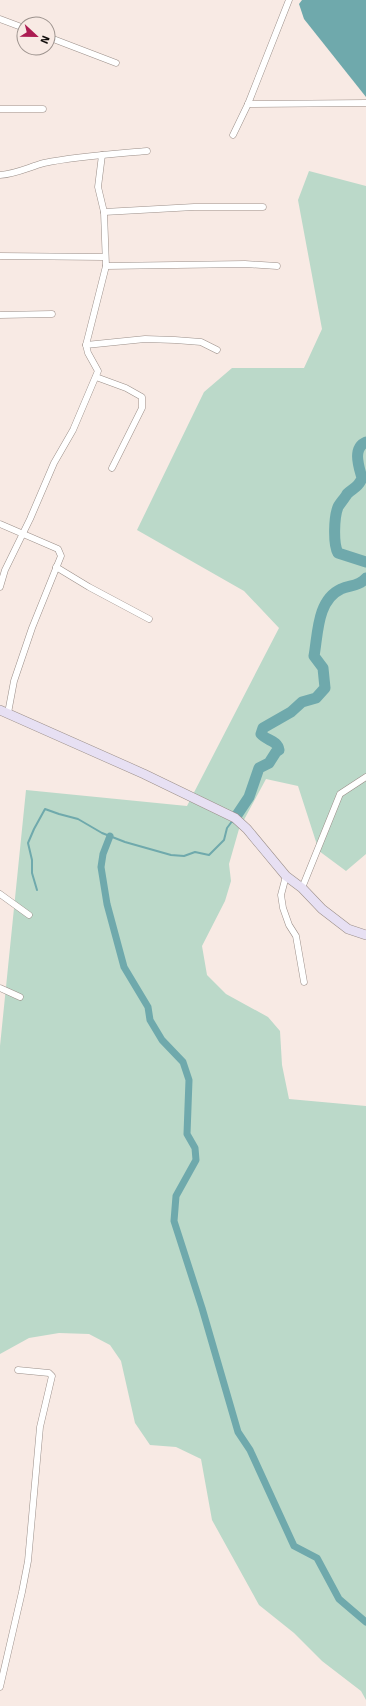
<svg xmlns="http://www.w3.org/2000/svg" width="366" height="1706" font-family="Signika,sans-serif">
	<style>
		.green { fill: #bbd9c9 }
		.water { fill: #6fa9ac }
		.lines { fill: none; stroke-linecap: round; stroke-linejoin: round }
		.stream { stroke: #6fa9ac; stroke-width: 2 }
		.canal { stroke: #6fa9ac; stroke-width: 7 }
		.river { stroke: #6fa9ac; stroke-width: 11 }
		.street-casing { stroke: #9b8f89; stroke-width: 7 }
		.secondary-casing { stroke: #9b8f89; stroke-width: 10 }
		.street { stroke: #fff; stroke-width: 6 }
		.secondary { stroke: #e7e0f3; stroke-width: 9 }
	</style>
	<rect width="100%" height="100%" fill="#f8eae4"/>
	<polygon class="green" points="309,171 366,186 366,854 346,871 319,851 298,786 266,779 239,829 229,864 231,881 225,901 202,946 207,975 226,994 268,1017 280,1031 282,1065 289,1099 366,1106 366,1700 361,1691 322,1661 294,1633 259,1605 212,1520 201,1459 176,1447 150,1445 135,1423 121,1361 110,1345 89,1334 59,1333 29,1338 0,1354 0,1046 26,790 187,806 279,628 244,591 137,530 204,392 232,368 304,368 322,329 298,200"/>
	<polygon class="water" points="302,0 366,0 366,97 304,19 299,4"/>
	<g class="lines">
		<polyline class="stream" points="37,890 32,873 32,860 28,843 34,829 45,809 59,814 78,819 102,833 125,842 171,855 184,856 195,852 209,855 224,840 227,828 233,820"/>
		<polyline class="canal" points="110,836 103,854 101,867 107,904 124,967 148,1007 150,1020 162,1040 183,1062 189,1080 187,1134 195,1148 196,1160 176,1196 174,1221 202,1308 238,1432 250,1450 294,1546 317,1558 339,1599 366,1622"/>
		<g class="river">
			<path d="M366,442C352,448 359,467 362,478C359,487 353,488 347,494C345,498 340,503 338,507C334,517 333,544 338,553L366,562"/>
			<path d="M235,818L249,797L259,768L269,763L276,752L279,750C277,740 267,741 261,734L263,728L291,712L302,702L316,698L325,688L323,668L314,656C318,634 317,600 341,589C351,585 359,586 366,578"/>
		</g>
		<g class="street-casing">
			<g id="street">
				<polyline points="0,19 24,28"/>
				<polyline points="48,37 116,63"/>
				<polyline points="248,104 366,103"/>
				<polyline points="0,109 43,109"/>
				<polyline points="233,135 248,104 289,0"/>
				<path d="M0,175C16,174 29,167 44,163C78,156 113,154 147,151"/>
				<polyline points="104,212 194,207 263,207"/>
				<polyline points="0,256 104,257"/>
				<polyline points="106,266 245,264 277,266"/>
				<polyline points="0,315 52,314"/>
				<polyline points="86,345 145,339 175,340 201,342 217,350"/>
				<polyline points="96,377 126,388 142,397 142,408 112,468"/>
				<polyline points="0,524 58,549 61,556 32,628 14,681 8,713"/>
				<polyline points="56,567 89,587 149,619"/>
				<polyline points="0,587 5,570 30,519 54,463 73,430 98,371 88,353 86,345 106,266 104,212 98,187 102,155"/>
				<polyline points="286,876 281,895 283,908 289,925 296,936 304,982"/>
				<polyline points="302,888 340,794 366,777"/>
				<polyline points="0,894 29,915"/>
				<polyline points="0,988 20,997"/>
				<polyline points="0,1687 22,1592 28,1561 40,1427 52,1376 49,1373 18,1370"/>
			</g>
		</g>
		<g class="secondary-casing">
			<polyline id="secondary" points="0,710 144,774 235,818 247,829 286,876 302,888 322,909 348,929 366,935"/>
		</g>
		<use href="#street" class="street"/>
		<use href="#secondary" class="secondary"/>
	</g>
	<g transform="translate(36 36) rotate(112)"><circle r="19" fill="#f8eae4" stroke="#9c928d"/>
	<path d="M0-3L7 15L0 10L-7 15Z" fill="#ac1c52"/>
	<text y="-6" font-size="11" font-weight="bold" text-anchor="middle" fill="#110d0b">N</text>
	</g>
</svg>
